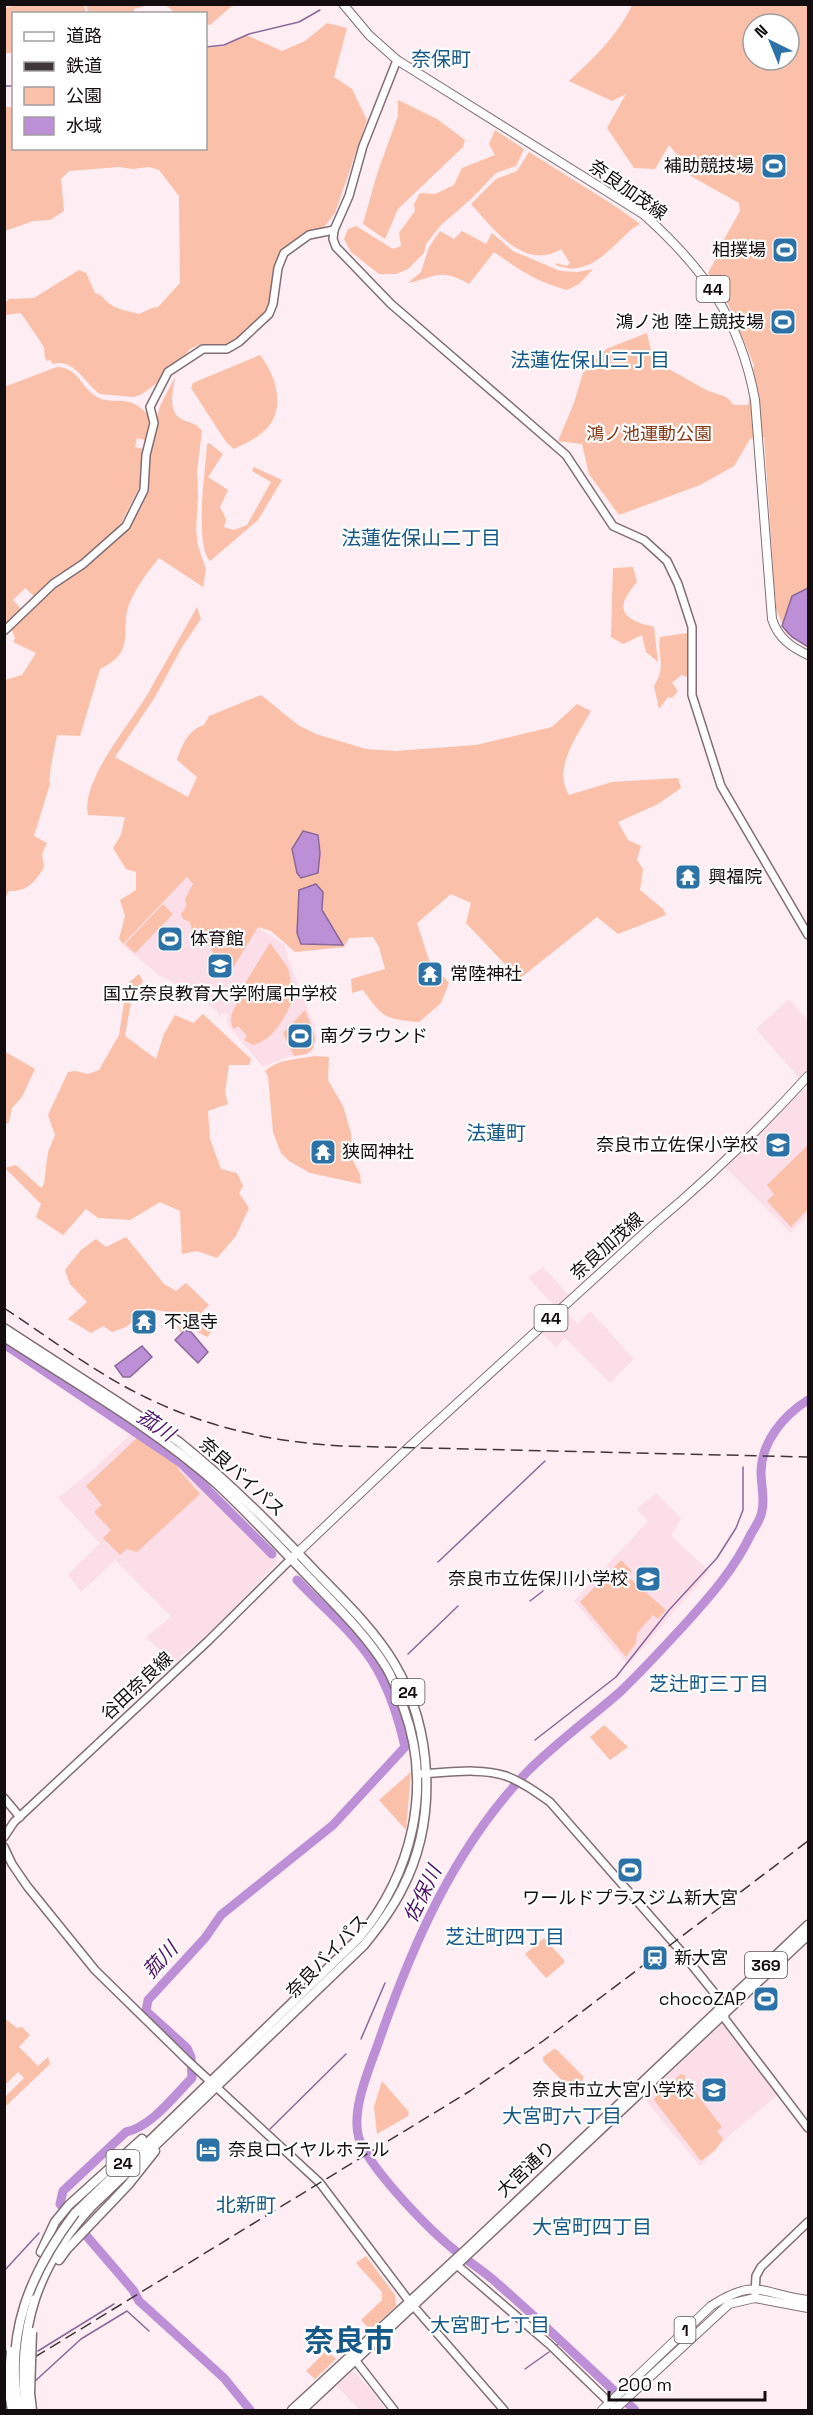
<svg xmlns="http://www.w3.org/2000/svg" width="813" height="2415" font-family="'Space Grotesk','Noto Sans JP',sans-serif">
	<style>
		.built { fill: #fbdee7 }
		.green { fill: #fac0a9; fill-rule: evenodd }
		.water { fill: #bc8fd6; stroke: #8a689a; stroke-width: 1.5 }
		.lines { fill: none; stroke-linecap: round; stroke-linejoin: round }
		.stream { stroke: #8a689a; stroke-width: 1.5 }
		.river { stroke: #bc8fd6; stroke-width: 9 }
		.secondary-casing { stroke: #806e74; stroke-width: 10 }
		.primary-casing { stroke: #806e74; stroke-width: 10 }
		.highway-casing { stroke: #806e74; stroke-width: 11 }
		.secondary { stroke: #fff; stroke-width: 7 }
		.primary { stroke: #fff; stroke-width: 8 }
		.highway { stroke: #fff; stroke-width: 8 }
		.rail { stroke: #3f3639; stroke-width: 1.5; stroke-dasharray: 12 6; stroke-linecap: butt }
		.highway-bridge-casing { stroke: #806e74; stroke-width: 11; stroke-linecap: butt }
		.highway-bridge { stroke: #fff; stroke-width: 8 }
		.labels { text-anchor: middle; stroke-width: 4.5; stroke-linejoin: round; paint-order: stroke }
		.shield { fill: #fff; stroke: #5a5657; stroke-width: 1.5 }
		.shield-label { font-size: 16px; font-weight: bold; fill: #140d0f }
		.poi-label { font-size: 18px; fill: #140d0f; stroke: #fff; text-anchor: start }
		.street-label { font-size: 18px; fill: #140d0f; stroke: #fff }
		.park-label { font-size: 18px; fill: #853a18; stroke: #fff }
		.neighbourhood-label { font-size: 20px; fill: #165887; stroke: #fff }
		.water-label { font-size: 20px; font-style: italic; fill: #4f1469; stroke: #fff }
		.town-label { font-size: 30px; font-weight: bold; fill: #165887; stroke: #fff }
	</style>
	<rect width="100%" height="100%" fill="#feedf2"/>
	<g class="built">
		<polygon points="187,877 193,884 285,945 287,956 314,1025 316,1038 313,1050 308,1054 284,1058 263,1067 227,1024 228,1014 222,1013 220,1017 217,1011 190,992 159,975 122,945"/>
		<polygon points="789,999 808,1021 808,1067 799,1078 756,1029"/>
		<polygon points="803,1089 808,1091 808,1215 791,1233 725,1167"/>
		<polygon points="543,1267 569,1296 557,1306 554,1305 528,1278"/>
		<polygon points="564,1310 578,1324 590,1311 634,1359 610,1383 565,1338 556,1347 541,1332"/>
		<polygon points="134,1431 181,1464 209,1487 231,1515 249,1527 262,1539 278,1562 212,1630 182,1655 176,1664 146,1637 171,1617 115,1560 81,1592 68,1574 100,1543 58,1498 94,1469"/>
		<polygon points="656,1493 681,1518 671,1536 709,1571 628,1665 574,1601 648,1521 637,1509"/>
		<polygon points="723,2023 778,2095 733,2132 700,2166 644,2098"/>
		<polygon points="353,2371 375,2395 386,2410 360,2410 337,2386"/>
	</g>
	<g class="green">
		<polygon points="15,5 84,5 86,13 14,14 13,53 5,53 5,8"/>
		<polygon points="86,5 86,4 149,5 134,9 134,14 89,13"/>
		<polygon points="166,5 233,5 210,25 206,24 206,14 175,13"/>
		<path d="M632,5H808V648L786,633L776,609L764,437L750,439L734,466L700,485L619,515L589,474L582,444L558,441L574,403L583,373L606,349L647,333L653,360L706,390L726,397L734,405H748L754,365L726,299L708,273L720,251L718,250L740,211L739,203L689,175L684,163L669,145L655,169L634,168L607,128L626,94L612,101L569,81C593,59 619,34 632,5ZM753,24H789V60H753Z"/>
		<path d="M327,23L347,28L334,77L352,89L367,120L335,213L324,227L315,230L287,249L266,315L246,328L236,340L228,344L199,345L190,349L169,374L142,394L134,397L100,394C84,383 75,358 52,364L51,360L47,361L45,358L44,347L23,316L20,313L5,315L6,302L9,299L34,298L79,270L86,273L95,293C104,295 106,304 115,307C122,311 131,311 139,314L152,308L158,307L180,283L179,196L159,170L149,167L133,169L119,167L69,171L61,179L64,211L50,220L33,221L5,231V107H13L14,148H206V48L224,46L246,35L282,51L305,41Z"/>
		<polygon points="398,100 437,119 465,140 463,147 398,209 385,239 363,224 377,174 398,116"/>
		<polygon points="495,130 524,149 516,166 496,173 471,199 441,225 426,244 424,253 408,269 396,274 379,274 351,252 344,239 348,229 356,226 393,249 401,246 399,233 415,211 414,204 420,193 435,194 454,185 462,168 495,155 489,144"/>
		<path d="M529,152L618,208L640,224L633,228C611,247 589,279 556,265V263L567,266L570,263L561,249C524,272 493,228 471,204L496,179L517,171Z"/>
		<path d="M440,231L454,239L462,231L486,244L492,233L513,251L560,271L578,272L593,269L579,284L567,290C535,281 520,270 494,252L469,284C439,267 435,278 408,283L421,272L429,247Z"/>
		<path d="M260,355C278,378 288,415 259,435C252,441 242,445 234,449L226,442L191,388L193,383Z"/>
		<path d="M57,367C78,368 79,384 94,395C113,409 126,389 150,417L145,440L137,438L135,447L143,449L140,486L120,525L74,567L57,575L35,597L25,588L13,600L22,610L5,625L4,387Z"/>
		<path d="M175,377C173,392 166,414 185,421C193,423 196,424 202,431L197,471L198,496L196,530L198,546L206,569L203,587L159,558C148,571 137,586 130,602C118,631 139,650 100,669L80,736L57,735C55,748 48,774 50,784L34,836L47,843L42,854L44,867C34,883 28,891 9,891L5,898V680L22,675L36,653L13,642L15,638L11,628L58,582L77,574L128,527L147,489L148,456L154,428L160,406Z"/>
		<path d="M209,443L223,454L208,477L228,490L220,507L226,519L224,527L234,530L247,525L271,482L252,471L254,467L282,480L258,520L210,561C194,546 206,467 207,444Z"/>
		<path d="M633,567L637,582C624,598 613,613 640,623C645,625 649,625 654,627L658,662L646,652L642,635L623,644L611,637L613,568Z"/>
		<path d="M197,607L201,619L182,647L155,697L115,757L120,760L188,797L197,777L177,760C182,745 188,730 204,725L209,716L261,695L298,725L316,734L366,749L395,751L476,745L552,727L577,704L591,711C578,734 552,769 569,795L612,782L678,778L681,788L658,804L618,822L628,840L641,846L637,860L643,869L640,890L663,909L666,915L618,934L597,917L519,979L466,923L471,903L451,894L417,923L429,960L449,983L441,1003L419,1022C385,1019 383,1018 363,990L352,993L351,979L385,969L379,947L373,937L349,938L344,947L295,952L271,931L258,927L233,968L213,954L211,947L194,939L190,922L183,919L181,914C186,909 187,906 185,899L193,884L187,877L123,944L119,939L125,916L120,900L136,890V872L126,869L113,848L121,835L125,817L88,815C80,779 135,719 151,688C166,661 182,634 197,607Z"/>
		<path d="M687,633V677L681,675L672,683L678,691L672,698L668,697L659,709L654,686C667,666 657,657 660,637Z"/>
		<polygon points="163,904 173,914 135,953 125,944"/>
		<path d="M270,943L288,968L294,997C286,1016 274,1040 253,1045L244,1040L247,1036L238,1026L234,1029C226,1017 236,1006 242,995L239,993Z"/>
		<polygon points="139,974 143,981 131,1002 125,1036 156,1059 164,1034 175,1015 193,1023 203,1014 251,1059 249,1065 229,1065 225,1092 228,1104 208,1111 210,1139 221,1169 237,1173 243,1186 239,1193 249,1208 236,1236 217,1258 197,1251 182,1254 180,1211 160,1202 130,1220 98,1218 86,1209 63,1235 36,1217 41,1204 5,1168 16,1165 41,1188 44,1184 48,1152 55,1135 48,1115 68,1072 75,1071 88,1074 99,1070 119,1035 127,984"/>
		<polygon points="305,1010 313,1030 315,1040 312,1050 306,1054 294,1056 283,1033"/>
		<polygon points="4,1051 35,1069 22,1097 12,1108 9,1122 5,1125"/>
		<path d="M315,1056L329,1057L328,1080L343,1106L351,1133L352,1159L360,1174L361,1184L310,1173L289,1161L281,1153L273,1132L268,1076L265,1071C278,1059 299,1059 315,1056Z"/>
		<polygon points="808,1145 808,1209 791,1227 767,1201 774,1194 767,1185"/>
		<polygon points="126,1237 164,1284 176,1291 186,1283 209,1305 201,1313 212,1331 207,1337 192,1329 180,1332 172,1313 147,1308 126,1327 112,1332 103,1326 91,1333 68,1319 87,1302 70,1284 65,1270 81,1250 96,1239 106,1247"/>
		<polygon points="138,1437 177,1464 178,1469 200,1494 137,1552 127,1549 120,1555 103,1538 111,1530 94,1512 102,1505 86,1486"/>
		<polygon points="621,1560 632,1571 628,1577 666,1610 658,1619 653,1615 637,1633 636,1643 626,1657 580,1602"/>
		<polygon points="604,1725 628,1747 610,1760 590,1737"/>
		<polygon points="411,1772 406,1830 379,1800"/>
		<polygon points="544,1938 564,1960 564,1963 546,1978 525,1954"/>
		<polygon points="7,2020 17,2028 22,2027 30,2035 19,2047 38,2066 48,2057 50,2064 5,2107 5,2097 24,2078 18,2072 5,2085 4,2022"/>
		<polygon points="554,2049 557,2050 583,2076 583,2080 573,2089 570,2089 543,2061 543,2057"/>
		<path d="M681,2074L686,2076L684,2078L722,2127L717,2131L723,2139L716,2149L701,2161L654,2100C659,2088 671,2084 681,2074Z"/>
		<polygon points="382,2081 409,2112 408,2116 377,2134 374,2107"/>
		<polygon points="366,2256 395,2295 396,2306 370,2330 361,2320 382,2300 382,2292 356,2263"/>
		<polygon points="327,2350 336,2359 315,2379 306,2371"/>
	</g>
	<g class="water">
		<polygon points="808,588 808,647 792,637 782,626 792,596"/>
		<polygon points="303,831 318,835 320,853 318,873 301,878 297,873 292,849"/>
		<polygon points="316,884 323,892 322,910 343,945 301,944 297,933 299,890"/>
		<polygon points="185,1330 191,1332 208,1352 198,1363 175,1340"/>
		<polygon points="142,1346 152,1357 130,1377 123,1377 115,1366"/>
	</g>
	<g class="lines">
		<g class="stream">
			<polyline points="206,47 224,45 249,34 299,22 320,10"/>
			<polyline points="4,86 14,86"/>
			<polyline points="438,1562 545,1461"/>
			<polyline points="530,1601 543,1591"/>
			<polyline points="408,1654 458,1606"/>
			<polyline points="535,1740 616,1677 669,1610 717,1558 736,1528 743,1510 743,1467"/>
			<polyline points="361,2039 385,1983"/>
			<polyline points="270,2129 346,2054"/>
			<polyline points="4,2271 39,2233"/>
			<polyline points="555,2347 561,2341"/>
			<polyline points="38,2351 114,2304"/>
			<polyline points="525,2369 549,2352"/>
			<polyline points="33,2383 81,2339 127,2311 149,2331"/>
			<polyline points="4,2409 5,2408"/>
		</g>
		<g class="river">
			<polyline points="4,1344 181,1463 272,1554"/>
			<path d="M70,2216L60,2204L63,2191L126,2132C152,2126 173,2097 192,2078L191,2057L187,2048L146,2011L148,2000L205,1938L221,1915L333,1825L405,1747C399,1720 391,1694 377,1669C358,1635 324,1609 297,1580"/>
			<polyline points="78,2226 133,2290 139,2301 224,2378 250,2410"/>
			<path d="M635,2410C589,2368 545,2325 498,2284C485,2272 470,2263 457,2252C430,2231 373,2172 360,2141C349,2113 370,2067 379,2041C413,1943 455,1847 527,1772C556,1743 589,1719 620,1692C643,1670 665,1646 687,1622C712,1594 735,1568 751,1534C755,1527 761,1519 762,1511C765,1499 761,1485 761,1472C761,1442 784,1415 808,1400"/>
		</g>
		<g class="secondary-casing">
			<g id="secondary">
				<polyline points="397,60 363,146 349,196 334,230 333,239 336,247 391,304 566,455 613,526 644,540 667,561 678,584 692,627 692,695 721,786 808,935"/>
				<polyline points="4,631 53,584 83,564 126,526 144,490 146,455 154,423 150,407 168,372 203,349 227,349 239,342 269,314 273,304 278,268 284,253 309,235 334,230"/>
				<path d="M417,1774C445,1773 480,1767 506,1776C522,1782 536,1792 550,1802L679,1949L724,2005L725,2019L808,2128"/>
				<polyline points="4,1798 20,1817"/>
				<polyline points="4,1837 14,1822 208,1641 291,1559"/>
				<polyline points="4,1847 12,1864 27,1886 95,1970 187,2060 320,2183 409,2301 504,2410"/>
				<polyline points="458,2266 549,2344 612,2405"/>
				<polyline points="755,2295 756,2276 761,2267 808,2222"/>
				<polyline points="356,2361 394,2410"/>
			</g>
		</g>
		<g class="primary-casing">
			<g id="primary">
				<path d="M343,4L369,35L397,60L643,214C704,268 740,319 755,400L772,619C778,638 791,647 808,655"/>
				<path d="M294,1556L408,1448L653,1225C708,1179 760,1129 808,1076"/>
				<path d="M602,2410L711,2306C757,2276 763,2295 808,2300"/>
				<polyline points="614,2410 729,2304 755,2298 808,2308"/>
			</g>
		</g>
		<g class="highway-casing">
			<g id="highway">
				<path d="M4,1328C42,1353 80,1377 118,1402C138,1416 160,1428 179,1442C228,1481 271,1524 314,1570C342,1599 373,1628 394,1663C433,1729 438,1820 402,1889C392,1909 378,1928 364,1945L92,2206C66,2234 47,2263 35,2299"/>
				<path d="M4,1337C76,1384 153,1427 217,1484C246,1511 273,1540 300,1568C330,1600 363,1630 386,1667C394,1680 399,1695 404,1709C433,1789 412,1873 359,1938L75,2213"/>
				<polyline points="41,2252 55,2222 69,2205 142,2139"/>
				<polyline points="59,2260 67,2249 128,2185 155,2151"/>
				<polyline points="292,2410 470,2246 808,1925"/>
				<polyline points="302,2410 808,1935"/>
			</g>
		</g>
		<use href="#secondary" class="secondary"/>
		<use href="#primary" class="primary"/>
		<use href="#highway" class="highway"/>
		<g class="rail">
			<path d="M4,1308C51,1339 97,1374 147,1398C209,1428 273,1442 341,1446L808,1457"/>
			<polyline points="4,2376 470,2091 543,2041 808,1841"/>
		</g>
		<g class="highway-bridge-casing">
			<g id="highway-bridge">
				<polyline points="32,2332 30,2393 32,2410"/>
				<polyline points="11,2351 8,2386 12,2410"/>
				<path d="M19,2410C4,2334 30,2273 75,2213"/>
				<path d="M26,2410C21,2372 23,2336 35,2299"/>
			</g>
		</g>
		<use href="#highway-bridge" class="highway-bridge"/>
	</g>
	<defs>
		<g id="stadium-square" transform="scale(1.35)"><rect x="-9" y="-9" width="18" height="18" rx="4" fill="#2c72a7" stroke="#fff"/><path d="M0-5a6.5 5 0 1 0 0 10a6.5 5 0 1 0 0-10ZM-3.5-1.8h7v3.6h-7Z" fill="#fff"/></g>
		<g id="temple-square" transform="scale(1.35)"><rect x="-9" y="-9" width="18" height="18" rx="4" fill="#2c72a7" stroke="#fff"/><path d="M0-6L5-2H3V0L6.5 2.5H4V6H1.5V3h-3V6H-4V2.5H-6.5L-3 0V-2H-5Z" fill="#fff"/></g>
		<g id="school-square" transform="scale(1.35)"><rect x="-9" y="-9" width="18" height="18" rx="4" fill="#2c72a7" stroke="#fff"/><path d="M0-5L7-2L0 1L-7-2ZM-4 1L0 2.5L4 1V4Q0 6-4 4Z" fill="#fff"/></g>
		<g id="station-square" transform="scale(1.35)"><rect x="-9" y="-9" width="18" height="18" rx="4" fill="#2c72a7" stroke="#fff"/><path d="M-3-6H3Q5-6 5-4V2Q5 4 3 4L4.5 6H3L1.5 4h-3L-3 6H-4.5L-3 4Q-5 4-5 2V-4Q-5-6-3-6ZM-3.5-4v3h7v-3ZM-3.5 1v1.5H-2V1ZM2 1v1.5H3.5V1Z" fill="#fff"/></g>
		<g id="hotel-square" transform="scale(1.35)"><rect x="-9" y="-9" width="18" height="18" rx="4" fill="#2c72a7" stroke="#fff"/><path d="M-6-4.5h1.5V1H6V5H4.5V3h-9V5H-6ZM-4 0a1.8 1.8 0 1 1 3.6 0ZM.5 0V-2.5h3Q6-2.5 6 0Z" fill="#fff"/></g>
	</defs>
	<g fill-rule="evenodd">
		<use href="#stadium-square" x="774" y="166"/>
		<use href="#stadium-square" x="785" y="250"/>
		<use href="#stadium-square" x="783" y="322"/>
		<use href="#temple-square" x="688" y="877"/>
		<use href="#stadium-square" x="170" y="939"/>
		<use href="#school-square" x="220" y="966"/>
		<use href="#temple-square" x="430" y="974"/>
		<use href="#stadium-square" x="300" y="1036"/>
		<use href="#school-square" x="778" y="1145"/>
		<use href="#temple-square" x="323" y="1152"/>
		<use href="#temple-square" x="144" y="1322"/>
		<use href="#school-square" x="648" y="1579"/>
		<use href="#stadium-square" x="630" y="1870"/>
		<use href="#station-square" x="655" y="1958"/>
		<use href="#stadium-square" x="766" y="1999"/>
		<use href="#school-square" x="714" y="2090"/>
		<use href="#hotel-square" x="208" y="2150"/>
	</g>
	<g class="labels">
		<g class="shield">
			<rect x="696.5" y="276" width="33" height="26" rx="4.5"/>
			<rect x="534.5" y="1305" width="33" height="26" rx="4.5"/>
			<rect x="391.5" y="1679" width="33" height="26" rx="4.5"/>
			<rect x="745" y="1952" width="42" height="26" rx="4.5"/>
			<rect x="106.5" y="2150" width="33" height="26" rx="4.5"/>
			<rect x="674.5" y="2317" width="21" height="26" rx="4.5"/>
		</g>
		<g class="shield-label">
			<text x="713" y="295">44</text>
			<text x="551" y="1324">44</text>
			<text x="408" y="1698">24</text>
			<text x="766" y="1971">369</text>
			<text x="123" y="2169">24</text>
			<text x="685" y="2336">1</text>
		</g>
		<g class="poi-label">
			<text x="754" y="172" text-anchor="end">補助競技場</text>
			<text x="766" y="256" text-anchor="end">相撲場</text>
			<text x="764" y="328" text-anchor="end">鴻ノ池 陸上競技場</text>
			<text x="708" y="883">興福院</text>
			<text x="190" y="945">体育館</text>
			<text x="450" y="980">常陸神社</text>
			<text x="220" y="1000" text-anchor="middle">国立奈良教育大学附属中学校</text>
			<text x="320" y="1042">南グラウンド</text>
			<text x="758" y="1151" text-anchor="end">奈良市立佐保小学校</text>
			<text x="342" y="1158">狭岡神社</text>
			<text x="164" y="1328">不退寺</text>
			<text x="628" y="1585" text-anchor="end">奈良市立佐保川小学校</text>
			<text x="630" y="1904" text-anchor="middle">ワールドプラスジム新大宮</text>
			<text x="674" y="1964">新大宮</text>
			<text x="746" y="2005" text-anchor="end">chocoZAP</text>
			<text x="694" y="2096" text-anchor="end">奈良市立大宮小学校</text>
			<text x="228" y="2156">奈良ロイヤルホテル</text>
		</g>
		<g class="street-label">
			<text transform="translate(628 190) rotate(35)" y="6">奈良加茂線</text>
			<text transform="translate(607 1246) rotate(-42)" y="6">奈良加茂線</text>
			<text transform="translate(242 1477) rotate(42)" y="6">奈良バイパス</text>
			<text transform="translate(137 1686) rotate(-43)" y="6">谷田奈良線</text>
			<text transform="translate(327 1956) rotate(-46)" y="6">奈良バイパス</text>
			<text transform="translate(526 2169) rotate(-43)" y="6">大宮通り</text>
		</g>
		<g class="park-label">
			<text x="649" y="440">鴻ノ池運動公園</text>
		</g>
		<g class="neighbourhood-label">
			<text x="441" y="66">奈保町</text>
			<text x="590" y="367">法蓮佐保山三丁目</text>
			<text x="421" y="545">法蓮佐保山二丁目</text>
			<text x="496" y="1140">法蓮町</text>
			<text x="709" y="1691">芝辻町三丁目</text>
			<text x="505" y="1944">芝辻町四丁目</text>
			<text x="562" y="2123">大宮町六丁目</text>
			<text x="246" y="2212">北新町</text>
			<text x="592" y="2234">大宮町四丁目</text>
			<text x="490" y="2332">大宮町七丁目</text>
		</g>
		<g class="water-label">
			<text transform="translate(156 1425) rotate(34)" y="7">菰川</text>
			<text transform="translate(422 1894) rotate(-64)" y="7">佐保川</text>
			<text transform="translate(160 1960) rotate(-47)" y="7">菰川</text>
		</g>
		<g class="town-label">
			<text x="349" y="2351">奈良市</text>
		</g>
	</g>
	<rect width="813" height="2415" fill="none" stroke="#140d0f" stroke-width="12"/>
	<rect x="12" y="12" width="195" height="138" fill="#ffffff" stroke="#a19e9f" stroke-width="1.5"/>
	<rect x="24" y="32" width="30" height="9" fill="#ffffff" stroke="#a19e9f" stroke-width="1.5"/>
	<text x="66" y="42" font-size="18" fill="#140d0f">道路</text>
	<rect x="24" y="62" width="30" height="9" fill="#3f3639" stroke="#a19e9f" stroke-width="1.5"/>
	<text x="66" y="72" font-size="18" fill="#140d0f">鉄道</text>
	<rect x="24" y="87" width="30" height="18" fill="#fac0a9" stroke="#a19e9f" stroke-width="1.5"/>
	<text x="66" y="102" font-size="18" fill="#140d0f">公園</text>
	<rect x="24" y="117" width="30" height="18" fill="#bc8fd6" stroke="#a19e9f" stroke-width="1.5"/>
	<text x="66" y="132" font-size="18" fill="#140d0f">水域</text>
	<g transform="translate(771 42) rotate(317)"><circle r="28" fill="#ffffff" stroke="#a19e9f" stroke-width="1.5"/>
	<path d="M0-4.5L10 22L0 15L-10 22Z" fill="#2c72a7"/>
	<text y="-9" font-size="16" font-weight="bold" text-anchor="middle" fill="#140d0f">N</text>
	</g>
	<path d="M609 2391v9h156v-9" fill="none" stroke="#140d0f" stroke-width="3"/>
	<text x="618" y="2391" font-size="18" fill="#140d0f" stroke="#ffffff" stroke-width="4.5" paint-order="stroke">200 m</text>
</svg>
